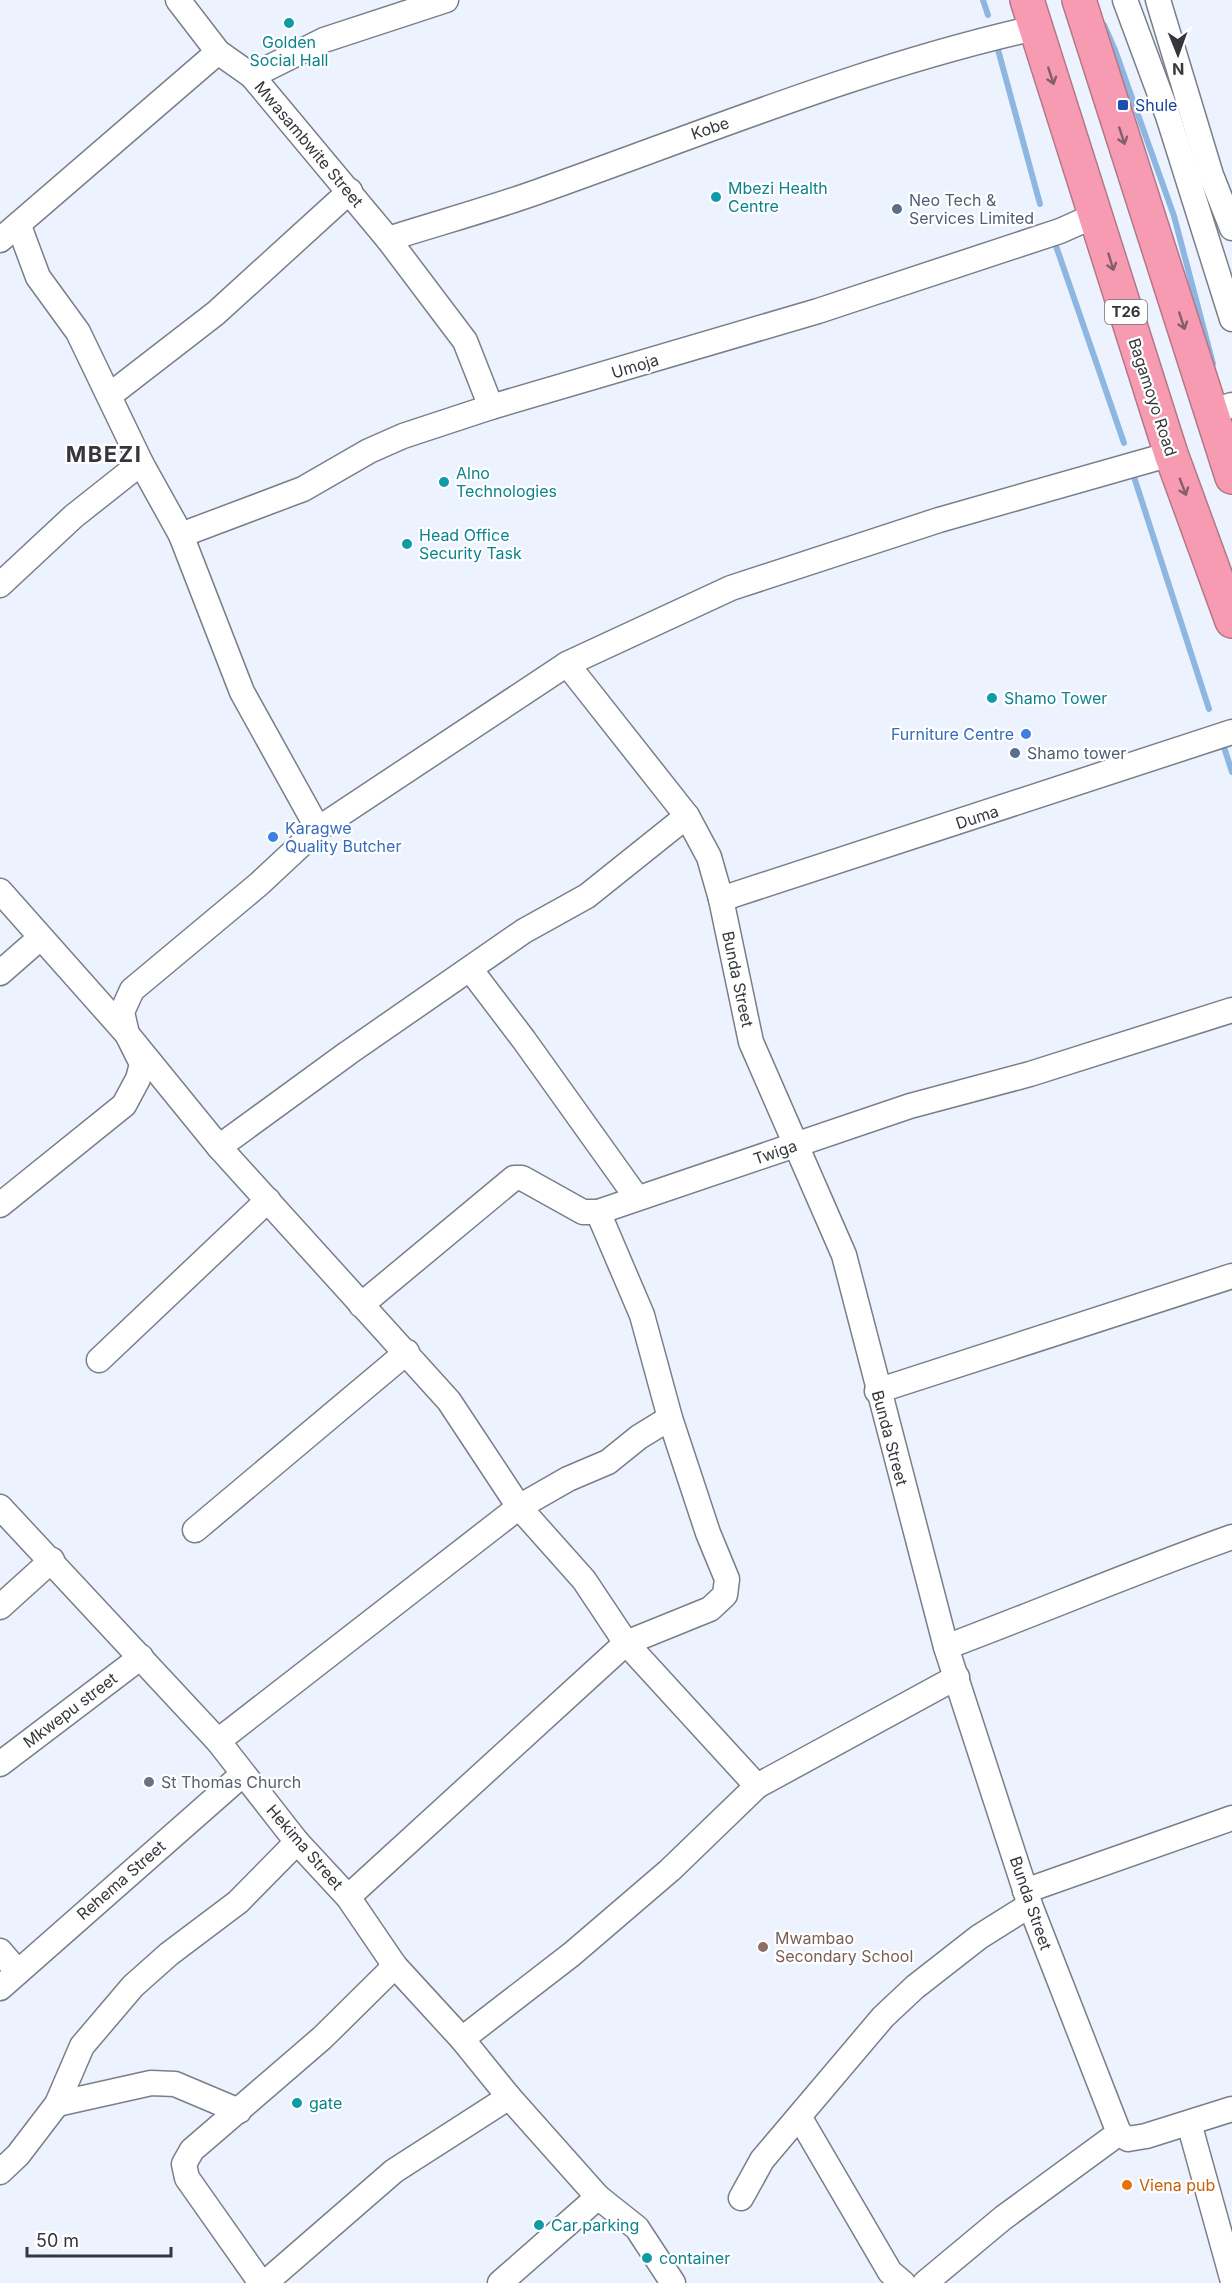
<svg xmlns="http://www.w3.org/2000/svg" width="1232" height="2283" font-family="Inter,sans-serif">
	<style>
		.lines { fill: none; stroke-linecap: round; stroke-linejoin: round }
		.stream { stroke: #8db7e1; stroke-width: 6 }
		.minor-casing { stroke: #797e88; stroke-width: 27 }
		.highway-casing { stroke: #b37888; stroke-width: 36 }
		.minor { stroke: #fff; stroke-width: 24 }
		.highway { stroke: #f79bb2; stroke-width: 33 }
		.oneway { stroke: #835f6b }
		.culture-dot { fill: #0f9aa8; stroke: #fff; stroke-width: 2 }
		.transit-dot { fill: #1a4fb4; stroke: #fff; stroke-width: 2 }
		.service-dot { fill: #5c6f8a; stroke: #fff; stroke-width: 2 }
		.shop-dot { fill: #3f7fe0; stroke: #fff; stroke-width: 2 }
		.worship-dot { fill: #6b7280; stroke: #fff; stroke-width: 2 }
		.education-dot { fill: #8d6e63; stroke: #fff; stroke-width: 2 }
		.food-dot { fill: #e8710a; stroke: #fff; stroke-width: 2 }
		.labels { text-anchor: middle; stroke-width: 4.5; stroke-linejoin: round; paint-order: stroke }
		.shield { fill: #fff; stroke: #727376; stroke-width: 1.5 }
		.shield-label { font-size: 15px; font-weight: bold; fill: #35373b }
		.culture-label { font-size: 16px; fill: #0d838f; stroke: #fff; text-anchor: start }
		.transit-label { font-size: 16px; fill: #164399; stroke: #fff; text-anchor: start }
		.street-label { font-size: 16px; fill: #35373b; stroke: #fff }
		.service-label { font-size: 16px; fill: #4e5e75; stroke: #fff; text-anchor: start }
		.shop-label { font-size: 16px; fill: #366cbe; stroke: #fff; text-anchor: end }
		.worship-label { font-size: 16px; fill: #5b616d; stroke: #fff; text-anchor: start }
		.education-label { font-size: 16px; fill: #785e54; stroke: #fff; text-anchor: start }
		.food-label { font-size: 16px; fill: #c56008; stroke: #fff; text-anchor: start }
		.district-label { font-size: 22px; font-weight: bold; letter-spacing: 1.5px; fill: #35373b; stroke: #fff }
	</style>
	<rect width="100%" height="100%" fill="#edf3fe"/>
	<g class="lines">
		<g class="stream">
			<polyline points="983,0 988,15"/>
			<polyline points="1104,25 1115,50 1174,216 1213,364"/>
			<polyline points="997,46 1040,204"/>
			<polyline points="1055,243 1124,443"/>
			<polyline points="1135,480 1209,709"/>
			<polyline points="1222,741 1232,772"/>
		</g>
		<g class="minor-casing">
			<g id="minor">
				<polyline points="178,0 218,52 252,76 388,239 465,341 491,407"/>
				<polyline points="1125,0 1168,116 1232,319"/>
				<polyline points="1158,0 1211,175 1232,228"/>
				<polyline points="252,76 324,40 446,0"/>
				<polyline points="19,226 38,277 78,332 141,463 181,535 242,692 318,829"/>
				<path d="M388,239C438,223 490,209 540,191C704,133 865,66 1035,28"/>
				<polyline points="0,240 218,52"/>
				<polyline points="110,395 216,313 350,191"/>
				<polyline points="1211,412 1232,405"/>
				<polyline points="181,535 303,489 369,451 403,436 491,407 818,311 1060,231 1096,215"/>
				<polyline points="0,585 74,516 141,463"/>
				<polyline points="567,664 687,816 709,857 721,899 751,1042 844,1255 946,1647 1030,1905 1119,2133 1128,2139 1146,2136 1232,2109"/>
				<polyline points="0,891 127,1034 219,1147 449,1401 519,1507 584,1580 626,1643 757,1786"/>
				<polyline points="721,899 1232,732"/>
				<polyline points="470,969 524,1040 637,1198"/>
				<polyline points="0,973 40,938"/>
				<polyline points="219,1147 348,1053 524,931 587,896 687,816"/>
				<polyline points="0,1205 124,1105 138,1079 142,1064 127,1034 122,1012 132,990 259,884 318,829 567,664 731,588 939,520 1171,454"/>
				<polyline points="361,1305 514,1178 522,1178 583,1212 598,1212 910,1106 1030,1074 1232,1010"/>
				<polyline points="99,1360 268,1200"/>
				<polyline points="877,1391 1232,1276"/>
				<polyline points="0,1507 218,1741 297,1842 348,1897 395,1966 462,2039 509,2097 598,2197 637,2228 673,2283"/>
				<polyline points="195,1530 407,1352"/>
				<polyline points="0,1607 52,1560"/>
				<path d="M946,1647C1042,1611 1136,1571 1232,1537"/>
				<polyline points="218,1741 519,1507 568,1479 608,1462 639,1437 670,1418"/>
				<polyline points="0,1764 141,1657"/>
				<polyline points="1025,1891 1232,1818"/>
				<polyline points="348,1897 626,1643 710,1609 725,1595 727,1579 708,1533 670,1418 642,1315 598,1212"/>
				<polyline points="0,1951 18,1972"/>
				<polyline points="0,1988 243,1774"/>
				<polyline points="462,2039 572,1954 670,1870 757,1786 957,1677"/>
				<polyline points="57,2104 151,2083 175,2084 239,2111"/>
				<polyline points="800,2118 890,2272 903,2283"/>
				<polyline points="1189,2123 1232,2278"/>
				<polyline points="0,2172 18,2155 57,2104 82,2046 133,1986 169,1954 238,1902 297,1842"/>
				<polyline points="741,2198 762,2160 883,2017 915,1987 979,1937 1030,1905"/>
				<polyline points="261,2283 187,2178 184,2164 192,2150 322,2038 395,1966"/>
				<polyline points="265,2283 394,2171 509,2097"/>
				<polyline points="500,2283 598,2197"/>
				<polyline points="925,2283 1003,2218 1119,2133"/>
			</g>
		</g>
		<g class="highway-casing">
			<g id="highway">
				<polyline points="1027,0 1171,454 1232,621"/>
				<polyline points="1079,0 1232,477"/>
			</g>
		</g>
		<use href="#minor" class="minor"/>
		<use href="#highway" class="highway"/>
	</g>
	<defs><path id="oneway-shaft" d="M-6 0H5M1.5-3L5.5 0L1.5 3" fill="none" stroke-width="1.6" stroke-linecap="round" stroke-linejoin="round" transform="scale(1.5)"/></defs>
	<g class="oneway">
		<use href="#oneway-shaft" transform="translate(1051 76) rotate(72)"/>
		<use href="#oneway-shaft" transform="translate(1122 136) rotate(72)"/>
		<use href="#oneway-shaft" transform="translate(1111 262) rotate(73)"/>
		<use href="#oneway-shaft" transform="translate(1182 321) rotate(72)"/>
		<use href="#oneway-shaft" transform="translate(1183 487) rotate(69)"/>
	</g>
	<g class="culture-dot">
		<circle cx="289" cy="23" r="6"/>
		<circle cx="716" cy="197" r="6"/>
		<circle cx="444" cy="482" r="6"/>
		<circle cx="407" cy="544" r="6"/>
		<circle cx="992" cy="698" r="6"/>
		<circle cx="297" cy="2103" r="6"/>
		<circle cx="539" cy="2225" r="6"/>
		<circle cx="647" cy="2258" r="6"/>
	</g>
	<rect class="transit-dot" x="1117" y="99" width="12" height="12" rx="3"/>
	<g class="service-dot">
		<circle cx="897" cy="209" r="6"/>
		<circle cx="1015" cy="753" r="6"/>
	</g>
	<g class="shop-dot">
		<circle cx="1026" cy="734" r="6"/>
		<circle cx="273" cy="837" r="6"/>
	</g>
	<circle class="worship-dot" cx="149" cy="1782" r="6"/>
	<circle class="education-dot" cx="763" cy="1947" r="6"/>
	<circle class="food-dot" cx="1127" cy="2185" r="6"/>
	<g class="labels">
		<rect class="shield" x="1105" y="300" width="42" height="24" rx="4.5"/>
		<g class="shield-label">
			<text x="1126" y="317">T26</text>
		</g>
		<g class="culture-label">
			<text x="289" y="48" text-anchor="middle">Golden<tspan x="289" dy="18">Social Hall</tspan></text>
			<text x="728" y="194">Mbezi Health<tspan x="728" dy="18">Centre</tspan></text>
			<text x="456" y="479">Alno<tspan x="456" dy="18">Technologies</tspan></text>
			<text x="419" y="541">Head Office<tspan x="419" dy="18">Security Task</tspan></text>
			<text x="1004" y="704">Shamo Tower</text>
			<text x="309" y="2109">gate</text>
			<text x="551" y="2231">Car parking</text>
			<text x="659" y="2264">container</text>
		</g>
		<g class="transit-label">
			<text x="1135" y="111">Shule</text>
		</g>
		<g class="street-label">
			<text transform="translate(710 128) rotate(-19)" y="6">Kobe</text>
			<text transform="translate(309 144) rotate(50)" y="6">Mwasambwite Street</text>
			<text transform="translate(635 366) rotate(-17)" y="6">Umoja</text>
			<text transform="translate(1153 397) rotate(72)" y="6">Bagamoyo Road</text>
			<text transform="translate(977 817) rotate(-18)" y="6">Duma</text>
			<text transform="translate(738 979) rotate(78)" y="6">Bunda Street</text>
			<text transform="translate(775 1152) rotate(-19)" y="6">Twiga</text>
			<text transform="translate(890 1438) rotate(75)" y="6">Bunda Street</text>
			<text transform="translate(70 1710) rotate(-37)" y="6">Mkwepu street</text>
			<text transform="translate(305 1847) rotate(49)" y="6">Hekima Street</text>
			<text transform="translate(121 1880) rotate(-41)" y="6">Rehema Street</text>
			<text transform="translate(1031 1903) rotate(71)" y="6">Bunda Street</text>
		</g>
		<g class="service-label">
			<text x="909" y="206">Neo Tech &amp;<tspan x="909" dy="18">Services Limited</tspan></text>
			<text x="1027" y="759">Shamo tower</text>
		</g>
		<g class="shop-label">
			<text x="1014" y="740">Furniture Centre</text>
			<text x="285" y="834" text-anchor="start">Karagwe<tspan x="285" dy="18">Quality Butcher</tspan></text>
		</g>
		<g class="worship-label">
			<text x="161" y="1788">St Thomas Church</text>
		</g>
		<g class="education-label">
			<text x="775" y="1944">Mwambao<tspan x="775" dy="18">Secondary School</tspan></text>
		</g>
		<g class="food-label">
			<text x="1139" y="2191">Viena pub</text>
		</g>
		<g class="district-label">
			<text x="104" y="462">MBEZI</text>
		</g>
	</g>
	<g transform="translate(1178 54) rotate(179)" stroke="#ffffff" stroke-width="4.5" paint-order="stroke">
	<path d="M0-4.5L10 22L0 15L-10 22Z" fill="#35373b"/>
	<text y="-9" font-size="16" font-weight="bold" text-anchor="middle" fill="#35373b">N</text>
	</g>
	<path d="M27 2247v9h144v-9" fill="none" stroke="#35373b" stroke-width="3"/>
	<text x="36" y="2247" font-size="18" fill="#35373b" stroke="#ffffff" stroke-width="4.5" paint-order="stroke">50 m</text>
</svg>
